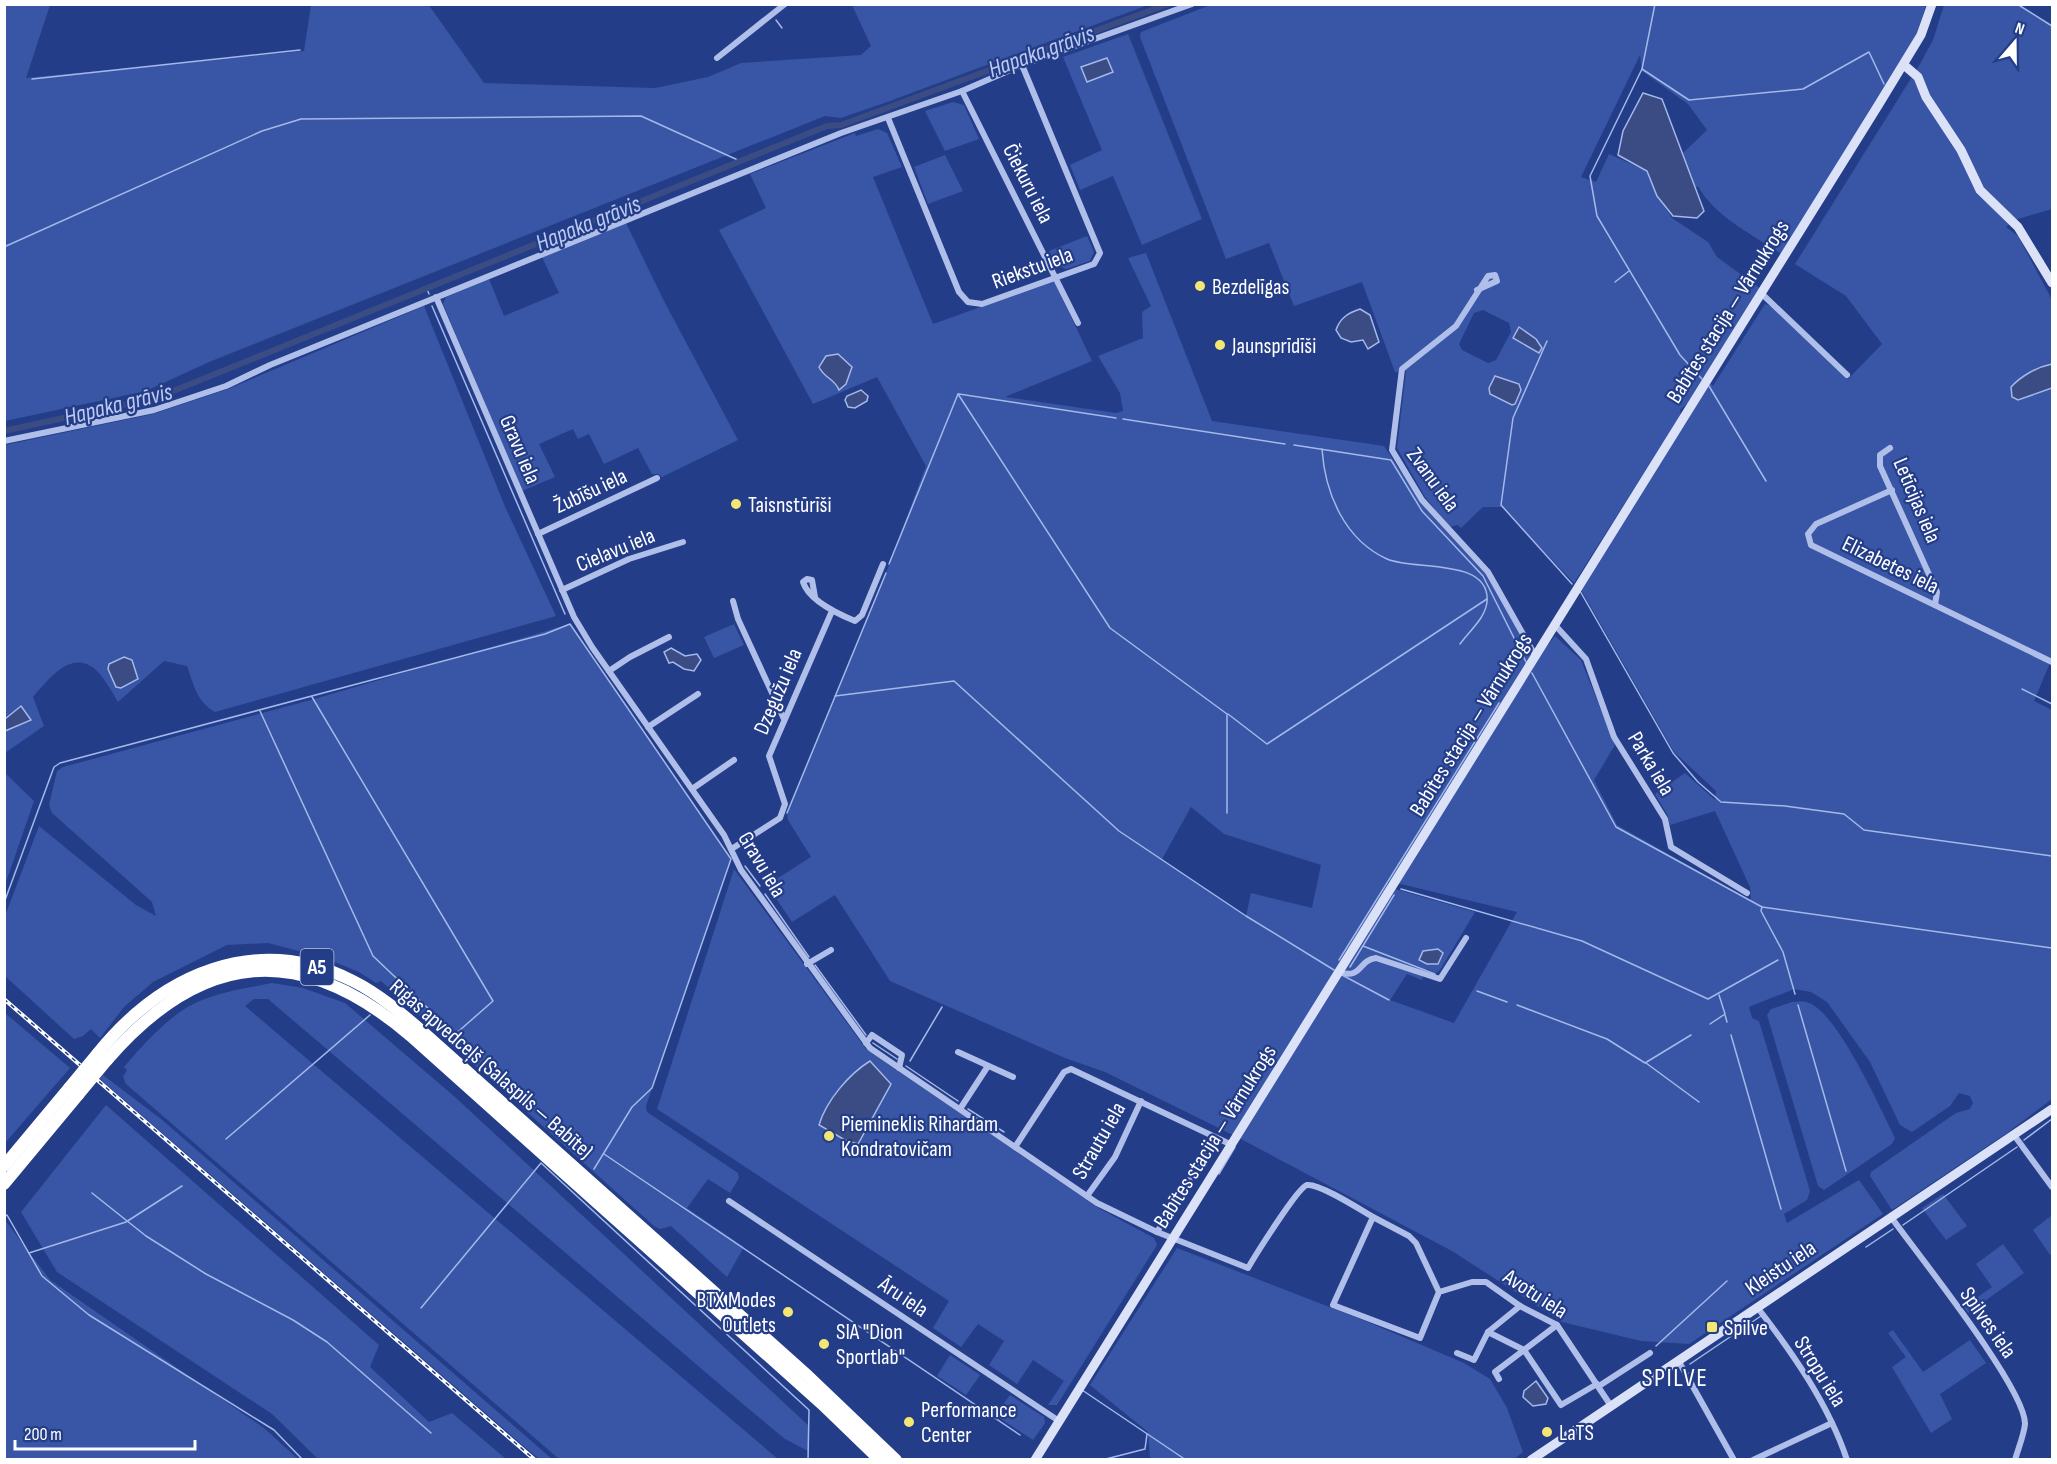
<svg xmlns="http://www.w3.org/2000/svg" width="2057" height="1464" font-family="'Sofia Sans Condensed',sans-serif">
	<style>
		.green { fill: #3856a5; fill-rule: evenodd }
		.water { fill: #3a4c83; stroke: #a4b8ea; stroke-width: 1.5 }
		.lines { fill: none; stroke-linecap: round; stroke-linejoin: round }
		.stream { stroke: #a4b8ea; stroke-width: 1.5 }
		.canal { stroke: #3a4c83; stroke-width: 6 }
		.street { stroke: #b0bfe9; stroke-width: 6 }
		.secondary { stroke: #dbe2f8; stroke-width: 9 }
		.highway { stroke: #fff; stroke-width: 12 }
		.rail-casing { stroke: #fff; stroke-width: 4 }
		.rail { stroke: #243d88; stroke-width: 1.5; stroke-dasharray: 4.5; stroke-linecap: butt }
		.highway-bridge { stroke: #fff; stroke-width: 12 }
		.poi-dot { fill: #f4e674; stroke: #243d88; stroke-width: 2 }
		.labels { text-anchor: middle; stroke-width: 4.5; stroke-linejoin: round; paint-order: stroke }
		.shield { fill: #243d88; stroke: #bdc5db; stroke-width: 1.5 }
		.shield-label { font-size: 21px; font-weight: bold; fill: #fff }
		.street-label { font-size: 22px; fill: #fff; stroke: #243d88 }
		.poi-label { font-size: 22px; fill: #fff; stroke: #243d88; text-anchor: start }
		.water-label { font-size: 24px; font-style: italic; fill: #bccaf1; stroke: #243d88 }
		.quarter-label { font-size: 26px; letter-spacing: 1.5px; fill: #fff; stroke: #243d88 }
	</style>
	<rect width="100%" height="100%" fill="#243d88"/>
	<g class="green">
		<polygon points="428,4 484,83 655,88 708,77 741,63 861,55 871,46 852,5 1148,5 890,101 841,118 825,116 209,362 146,391 5,421 5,5 50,5 26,78 304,51 311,5"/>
		<path d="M1213,4L1926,5L1917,33L1905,55L1781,254C1753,235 1714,216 1698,186L1695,188L1682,154L1707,130L1688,104L1642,71L1640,55L1581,177L1596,182L1609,154L1647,171L1657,196L1672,218L1708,242L1717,257L1761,289L1705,377L1713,386L1765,304L1773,307L1848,379L1882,344L1846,296L1795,264L1920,64L1933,40L1944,5H2017L2052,26V209L2014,220L2006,227L2018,236L2052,300V364L2032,371L2015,382L2019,400L2052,388V658L2034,701L2052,710V1099L2007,1133L1892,1210L1870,1176L1871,1172L1956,1113L1970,1109L1973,1103L1970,1096L1959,1093L1950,1106L1912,1132L1900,1125L1870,1062L1827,1002L1811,992L1794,989L1749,1007L1752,1018L1759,1021L1810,1191L1807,1200L1784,1214L1787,1223L1859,1180L1883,1214L1689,1344L1641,1341L1562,1322L1452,1251L1239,1138L1105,1072L1065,1058L890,981L835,895L792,922L767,885L811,857L788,820L787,813L886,573L926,466L877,377L813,404L719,230L766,208L750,174L855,133L856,136L878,129L887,133L902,167L873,177L933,324L1054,281L1092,361L1005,397L1116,413L1123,411L1120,393L1098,356L1143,338L1142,312L1151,306L1128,258L1146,253L1212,421L1384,446L1427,510L1485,573L1536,660L1555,636L1581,660L1615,745L1594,780L1617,825L1751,901L1750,887L1715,811L1670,825L1667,814L1655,794L1685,773L1715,800L1716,791L1674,752L1580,588L1693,398L1680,410L1681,415L1574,583L1502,507H1483L1461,528L1458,525L1449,527L1425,497L1397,448L1406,371L1395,372L1362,282L1294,306L1269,243L1226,259L1140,37L1141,32ZM1483,310L1509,323L1511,332L1496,360L1488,363L1462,350L1459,344L1474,313ZM1191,807L1224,834L1321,865L1312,908L1251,893L1246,916L1162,859ZM1388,881L1517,912L1454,1023L1390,1000L1407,974L1422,980L1426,969L1436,973L1440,970L1475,912L1388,887Z"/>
		<polygon points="1128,34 1202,219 1142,245 1113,176 1080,190 1070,165 1102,150 1063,57"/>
		<polygon points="953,102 964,105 979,139 945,151 925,111"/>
		<polygon points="945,155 963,191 928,204 914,167"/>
		<polygon points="626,223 664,301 738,440 662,477 658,474 652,474 638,448 604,464 589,434 578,439 573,429 539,444 555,477 522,491 443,304 446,297 489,279 504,316 559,293 542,257"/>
		<polygon points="1087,236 1094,252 1090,261 1066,269 1056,265 1049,251"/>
		<path d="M424,306L506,509L556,616L215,712C196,701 194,685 187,666L164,661L118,702C112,692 105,679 97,671C72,647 48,680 33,697L44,726L5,753V445L153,414L228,389Z"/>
		<polygon points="570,624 731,859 646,1106 647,1112 738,1173 739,1178 730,1193 708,1179 687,1208 744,1247 727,1277 671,1226 660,1229 654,1226 381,981 376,983 359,972 322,957 268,943 227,945 153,982 124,1007 100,1038 91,1029 83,1036 74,1039 5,976 5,916 39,826 136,905 156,916 152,902 52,813 49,805 57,771 63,767 318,698"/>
		<polygon points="734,624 744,645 714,658 704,637"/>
		<polygon points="5,773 34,801 5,885"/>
		<polygon points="734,869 866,1049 1100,1209 1154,1238 1157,1245 1057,1405 1048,1405 1064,1381 1033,1360 1017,1384 989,1365 1004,1341 978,1324 961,1347 933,1328 949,1301 657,1109"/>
		<path d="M272,983L303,988L345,1003L455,1097L809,1426L808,1451L785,1439L744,1405L268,999H254L245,1006L778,1459H559L126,1084L123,1077L127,1070L124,1067C141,1047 159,1027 180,1012C205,994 242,989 272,983Z"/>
		<path d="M1792,1002C1796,1002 1802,1001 1806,1002C1836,1008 1881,1110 1895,1138L1892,1144L1824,1190L1818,1186L1767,1015L1771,1009Z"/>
		<polygon points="5,1013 70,1068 5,1143"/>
		<polygon points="103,1075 161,1119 552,1459 539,1459 520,1443 100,1079"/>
		<polygon points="106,1105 379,1345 370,1367 429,1422 452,1413 506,1459 318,1459 272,1414 57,1272 21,1212"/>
		<polygon points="1943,1194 1967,1226 1946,1240 1922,1208"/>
		<polygon points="2052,1215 2052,1253 2050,1255 2033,1230"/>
		<polygon points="5,1220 50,1280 264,1428 298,1459 5,1459"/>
		<polygon points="2003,1244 2024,1273 1968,1313 1964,1307 1992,1287 1976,1264"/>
		<polygon points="1177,1248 1363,1320 1464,1363 1490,1379 1507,1408 1523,1452 1513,1460 1150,1459 1148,1432 1090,1385"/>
		<polygon points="1893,1330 1923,1372 1970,1340 1986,1363 1940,1394 1952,1419 1931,1433 1892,1367 1906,1357 1888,1333"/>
		<polygon points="950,1355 980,1375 966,1395 937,1376"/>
		<polygon points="1010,1395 1044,1417 1045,1423 1033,1440 995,1415"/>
	</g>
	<g class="water">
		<polygon points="1107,58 1113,72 1087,82 1081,67"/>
		<polygon points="1643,93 1662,99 1704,211 1697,218 1673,216 1657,196 1647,171 1618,155 1623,131"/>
		<path d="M1360,309L1370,315L1379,342L1368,349L1363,340L1351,342L1341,338L1336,330C1340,318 1348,313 1360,309Z"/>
		<polygon points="1519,327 1536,339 1542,348 1539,353 1513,338"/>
		<path d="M838,354L852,367L846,384L839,390C835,379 824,378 819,367L826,356Z"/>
		<path d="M2052,364V388L2018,400L2012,397L2011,387C2021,376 2037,367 2052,364Z"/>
		<polygon points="1495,376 1519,384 1521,390 1515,404 1512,405 1490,394 1489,388"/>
		<polygon points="861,390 868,396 867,401 855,408 848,407 845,400 847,396"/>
		<polygon points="671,648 685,656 697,654 701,660 694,671 684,669 673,662 669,663 664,652"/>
		<polygon points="124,657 132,660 138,679 121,688 116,687 108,669 109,664"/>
		<polygon points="21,706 31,720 5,731 5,719"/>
		<polygon points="1438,949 1443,953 1438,964 1427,964 1419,960 1423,951"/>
		<path d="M870,1061L891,1084L858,1144L845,1140L819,1125C826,1101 849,1074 870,1061Z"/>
		<polygon points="1536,1381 1548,1398 1546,1404 1533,1406 1523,1397 1524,1391"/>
	</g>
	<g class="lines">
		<g class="stream">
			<polyline points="1655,4 1642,69 1590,176 1597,216 1680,355 1702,379"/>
			<polyline points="2017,4 2052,26"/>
			<polyline points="776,20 782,28"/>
			<polyline points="1642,69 1689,100 1803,89 1869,52 1884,84"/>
			<polyline points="32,79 300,50"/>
			<polyline points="4,247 262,131 301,119 641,116 740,161"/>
			<polyline points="1615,282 1629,271"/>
			<polyline points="426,287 429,294"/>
			<polyline points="432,306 565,614"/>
			<polyline points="1547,341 1513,418 1501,505 1572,584"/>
			<polyline points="1709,386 1766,481"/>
			<polyline points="958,394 1110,628 1227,714 1227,813"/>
			<polyline points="959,394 1116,418"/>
			<polyline points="1123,419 1285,444"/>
			<polyline points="1294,445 1391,460 1422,511 1483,576 1526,662"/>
			<path d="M1322,449C1325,494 1345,540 1387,559C1413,571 1491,557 1487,602C1485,619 1469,631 1460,644"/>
			<polyline points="889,564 958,394"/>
			<polyline points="1580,591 1673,753 1698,782 1721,802 1785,806 1844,814 1864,830 2052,856"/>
			<polyline points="1532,673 1616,827 1762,907 2052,948"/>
			<polyline points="2022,689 2052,704"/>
			<polyline points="835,696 954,681 1119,831 1246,916 1334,970"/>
			<polyline points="312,697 493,1001 452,1037"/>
			<polyline points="260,711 373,956 454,1033"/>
			<polyline points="1228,714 1267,744 1487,599"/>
			<polyline points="787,813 886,573"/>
			<polyline points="745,866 760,886"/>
			<polyline points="1401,889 1582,941 1708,999 1778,960"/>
			<polyline points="765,894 809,957"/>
			<polyline points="4,903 47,786 54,767 60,763 545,634 570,624 731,859 652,1088 632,1107 594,1169"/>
			<polyline points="1762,907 1761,911 1783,952 1795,994"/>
			<polyline points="1363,946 1435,974"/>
			<polyline points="1339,960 1499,703"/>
			<polyline points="815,965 866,1035"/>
			<polyline points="1350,967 1394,895"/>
			<polyline points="1342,975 1389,1000"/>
			<polyline points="390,990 397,981"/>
			<polyline points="1477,991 1507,1002"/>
			<polyline points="1517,1005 1607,1039 1645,1063 1691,1035"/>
			<polyline points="1798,1005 1846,1171"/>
			<polyline points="1725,1015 1727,1022"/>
			<polyline points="1710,1024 1725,1014 1719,995"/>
			<polyline points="1731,1035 1781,1209"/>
			<polyline points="873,1043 897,1059"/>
			<polyline points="910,1061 942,1007"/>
			<polyline points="1646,1063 1699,1102"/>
			<polyline points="906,1066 958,1101"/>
			<polyline points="968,1109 1004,1132"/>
			<polyline points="226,1139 370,1015"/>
			<polyline points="2024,1140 2052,1119"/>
			<polyline points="604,1154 1020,1435"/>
			<polyline points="1219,1174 1235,1147"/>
			<polyline points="92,1193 146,1236 206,1274 293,1320 327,1342 431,1433"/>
			<polyline points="4,1217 7,1215 42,1276 89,1315 274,1430 303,1460"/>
			<polyline points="1903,1225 2017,1147"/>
			<polyline points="1866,1247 1893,1229"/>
			<polyline points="29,1253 126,1222 182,1186"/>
			<polyline points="421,1308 541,1163 809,1410 808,1460"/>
			<polyline points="1656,1346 1727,1281"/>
			<polyline points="1690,1364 1761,1316"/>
			<polyline points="1082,1390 1186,1460"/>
			<polyline points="1102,1460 1145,1449 1147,1434"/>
		</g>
		<polyline class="canal" points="4,431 156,398 827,126 841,125 1168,4"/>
		<g class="street">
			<polyline points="717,58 785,4"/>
			<polyline points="962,91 1078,323"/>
			<polyline points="888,118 959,292 968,302 982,304 1094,264 1100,253 1022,65"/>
			<polyline points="1477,290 1497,281 1495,275 1488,276 1456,326 1402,369 1392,450 1422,500 1488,572 1536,657"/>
			<polyline points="1761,293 1847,375"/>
			<path d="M436,297L574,617L592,647L724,835L741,870L870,1048L1097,1203L1157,1232L1248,1268C1255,1256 1298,1187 1307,1185C1319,1183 1361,1210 1373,1217"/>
			<polyline points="4,441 154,410 226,386 270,365 841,133 962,91 1022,65 1192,4"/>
			<polyline points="1890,448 1880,455 1880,466 1937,592 1935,605"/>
			<polyline points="1892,490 1816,524 1808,534 1811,545 2052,662"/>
			<polyline points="538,534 657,478"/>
			<polyline points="562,590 629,559 683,542"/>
			<path d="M815,597L812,580L807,579L803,582C809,601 838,614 855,621L862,615L883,564"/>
			<polyline points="733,601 738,619 784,719"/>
			<polyline points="1554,624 1586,659 1614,737 1665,819 1671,847 1747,893"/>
			<polyline points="609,671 630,657 669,637"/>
			<polyline points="648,727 698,694"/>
			<polyline points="692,789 734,760"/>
			<polyline points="733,848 780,818 785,804 769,756 832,611"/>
			<polyline points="807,964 831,950"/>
			<path d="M1339,972C1362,980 1358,960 1376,958L1440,979L1466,938"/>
			<polyline points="866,1043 872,1035 902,1055 899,1068"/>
			<polyline points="958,1052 1013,1077"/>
			<polyline points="960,1109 988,1066"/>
			<polyline points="2014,1135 2052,1187"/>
			<polyline points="1015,1147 1064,1072 1071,1069 1232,1145"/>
			<polyline points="1087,1196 1115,1157 1141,1101"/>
			<polyline points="729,1201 1059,1421"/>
			<path d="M1891,1217C1916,1252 2026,1389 2025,1424C2024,1435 2018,1449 2015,1460"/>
			<polyline points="1157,1232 1215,1139"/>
			<polyline points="1439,1292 1416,1243 1409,1236 1373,1217 1333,1305 1420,1338 1439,1292 1472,1282 1486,1282 1520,1306 1557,1325 1611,1406"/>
			<path d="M1757,1307C1792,1352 1829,1405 1847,1460"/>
			<polyline points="1488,1332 1520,1306"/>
			<polyline points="1457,1353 1474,1360 1488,1332 1524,1350 1561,1405 1597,1384"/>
			<polyline points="1678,1360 1734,1460"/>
			<polyline points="1499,1379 1495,1372 1557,1325"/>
			<polyline points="1599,1386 1650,1353"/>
			<polyline points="1753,1460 1832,1423"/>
		</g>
		<g class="secondary">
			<polyline points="1904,65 1918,77 1926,97 1961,150 1980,190 2018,227 2052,283"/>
			<polyline points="1035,1460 1879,104 1921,35 1932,4"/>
			<polyline points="1531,1460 2052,1109"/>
		</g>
		<g class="highway">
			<path d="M98,1053C162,974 256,932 353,981C379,994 401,1013 423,1032L808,1376L896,1460"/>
			<path d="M107,1060C202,950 301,941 412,1037L822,1404L880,1460"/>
			<polyline points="4,1166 69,1088"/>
			<polyline points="4,1184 78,1095"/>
		</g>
		<g class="rail-casing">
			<polyline id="rail" points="4,999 535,1460"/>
		</g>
		<use href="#rail" class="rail"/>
		<g class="highway-bridge">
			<polyline points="69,1088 98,1053"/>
			<polyline points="78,1095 107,1060"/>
		</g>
	</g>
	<g class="poi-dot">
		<circle cx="1200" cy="286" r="6"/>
		<circle cx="1220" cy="345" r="6"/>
		<circle cx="736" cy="504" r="6"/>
		<circle cx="829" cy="1136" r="6"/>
		<circle cx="788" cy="1312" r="6"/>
		<rect x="1706" y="1321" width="12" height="12" rx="3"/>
		<circle cx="824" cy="1344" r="6"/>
		<circle cx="909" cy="1422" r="6"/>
		<circle cx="1547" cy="1432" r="6"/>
	</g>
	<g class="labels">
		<rect class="shield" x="300.5" y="949" width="33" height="36" rx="4.5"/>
		<g class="shield-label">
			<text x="317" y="974">A5</text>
		</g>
		<g class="street-label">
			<text transform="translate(1029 183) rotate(63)" y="8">Čiekuru iela</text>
			<text transform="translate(1032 267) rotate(-20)" y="8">Riekstu iela</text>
			<text transform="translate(1727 311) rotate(-58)" y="8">Babītes stacija — Vārnukrogs</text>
			<text transform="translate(521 449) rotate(67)" y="8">Gravu iela</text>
			<text transform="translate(1434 479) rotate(54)" y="8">Zvanu iela</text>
			<text transform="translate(590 490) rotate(-25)" y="8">Žubīšu iela</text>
			<text transform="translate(1918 500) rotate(67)" y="8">Letīcijas iela</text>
			<text transform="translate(615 549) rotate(-22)" y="8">Cielavu iela</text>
			<text transform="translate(1891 564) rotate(26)" y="8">Elizabetes iela</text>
			<text transform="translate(777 691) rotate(-67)" y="8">Dzegužu iela</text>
			<text transform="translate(1470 724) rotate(-58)" y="8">Babītes stacija — Vārnukrogs</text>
			<text transform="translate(1652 763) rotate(59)" y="8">Parka iela</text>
			<text transform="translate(763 864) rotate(59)" y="8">Gravu iela</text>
			<text transform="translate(492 1068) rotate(41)" y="8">Rīgas apvedceļš (Salaspils — Babīte)</text>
			<text transform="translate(1214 1136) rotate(-58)" y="8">Babītes stacija — Vārnukrogs</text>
			<text transform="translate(1098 1140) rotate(-60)" y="8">Strautu iela</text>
			<text transform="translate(1780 1267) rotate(-34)" y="8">Kleistu iela</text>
			<text transform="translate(1536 1293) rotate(33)" y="8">Avotu iela</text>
			<text transform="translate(904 1296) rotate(34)" y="8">Āru iela</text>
			<text transform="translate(1989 1322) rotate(55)" y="8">Spilves iela</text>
			<text transform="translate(1821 1371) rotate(58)" y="8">Stropu iela</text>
		</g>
		<g class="poi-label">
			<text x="1212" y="294">Bezdelīgas</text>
			<text x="1232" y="353">Jaunsprīdīši</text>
			<text x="748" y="512">Taisnstūrīši</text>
			<text x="841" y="1131">Piemineklis Rihardam<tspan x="841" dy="25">Kondratovičam</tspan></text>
			<text x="776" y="1307" text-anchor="end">BTX Modes<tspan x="776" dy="25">Outlets</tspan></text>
			<text x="1724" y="1335">Spilve</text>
			<text x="836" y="1339">SIA "Dion<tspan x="836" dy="25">Sportlab"</tspan></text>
			<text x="921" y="1417">Performance<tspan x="921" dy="25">Center</tspan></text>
			<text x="1559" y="1440">LaTS</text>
		</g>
		<g class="water-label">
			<text transform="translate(1041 51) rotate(-20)" y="8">Hapaka grāvis</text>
			<text transform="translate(588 223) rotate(-22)" y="8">Hapaka grāvis</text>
			<text transform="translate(118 404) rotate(-14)" y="8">Hapaka grāvis</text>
		</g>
		<g class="quarter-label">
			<text x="1675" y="1386">SPILVE</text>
		</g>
	</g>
	<rect width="2057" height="1464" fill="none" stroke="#ffffff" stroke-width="12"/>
	<g transform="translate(2015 42) rotate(20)" stroke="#243d88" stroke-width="4.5" paint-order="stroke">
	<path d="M0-4.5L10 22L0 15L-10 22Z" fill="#ffffff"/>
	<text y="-9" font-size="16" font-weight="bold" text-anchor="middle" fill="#ffffff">N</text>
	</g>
	<path d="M15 1440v9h180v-9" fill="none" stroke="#ffffff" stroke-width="3"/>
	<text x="24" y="1440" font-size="18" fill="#ffffff" stroke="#243d88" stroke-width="4.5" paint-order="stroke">200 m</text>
</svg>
